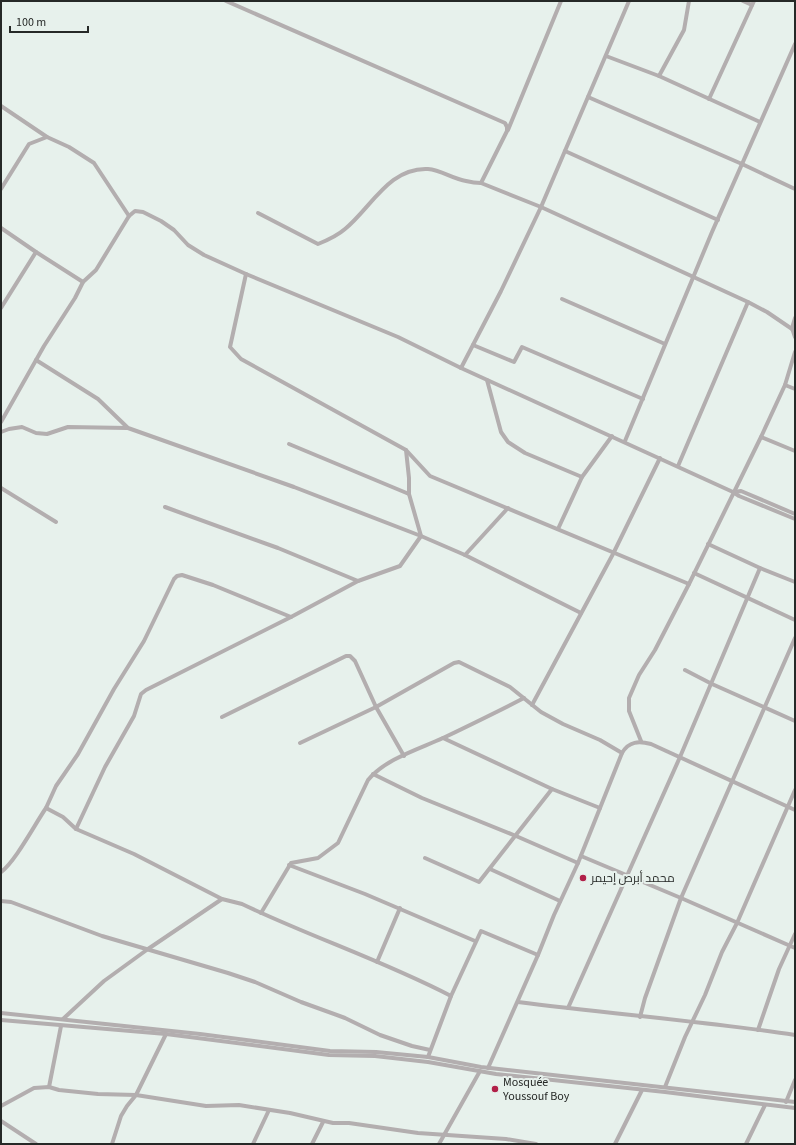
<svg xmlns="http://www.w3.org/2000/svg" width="796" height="1145" font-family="'Source Sans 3',Cairo,sans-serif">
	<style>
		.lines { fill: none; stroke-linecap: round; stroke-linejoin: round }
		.street { stroke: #b3aeaf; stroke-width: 4 }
		.poi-dot { fill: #b11f48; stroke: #e7f1ec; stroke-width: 1.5 }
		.labels { text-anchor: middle; stroke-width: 4; stroke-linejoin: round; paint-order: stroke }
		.poi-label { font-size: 12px; fill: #262927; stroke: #e7f1ec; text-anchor: start }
	</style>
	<rect width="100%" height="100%" fill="#e7f1ec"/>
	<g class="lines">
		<g class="street">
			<polyline points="226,1 505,123 507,127 507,131 481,183 541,207 748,302 767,312 795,331"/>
			<polyline points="743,1 752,5"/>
			<polyline points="606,56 659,76 760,122"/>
			<polyline points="659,76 684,30 689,1"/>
			<polyline points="588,97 742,164 795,189"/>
			<polyline points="709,99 754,1"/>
			<polyline points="1,106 47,137 69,147 94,163 129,216"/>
			<polyline points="508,130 561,1"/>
			<polyline points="565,151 718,220"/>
			<polyline points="1,189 29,144 47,137"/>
			<path d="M258,213L318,244C328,240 337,236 345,229C371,208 389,167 428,169C441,170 453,179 466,181C470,182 476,183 481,183"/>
			<polyline points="1,228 36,252 83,282"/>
			<polyline points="246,274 230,347 241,359 406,450 430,476 689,584"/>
			<polyline points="562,299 665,344"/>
			<polyline points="1,308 36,252"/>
			<polyline points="795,318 792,328 795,337"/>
			<polyline points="473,345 514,362 522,347 643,399"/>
			<polyline points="36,360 98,399 128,428 294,487 421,536 465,555 508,508"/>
			<polyline points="461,368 501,291 541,207 629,1"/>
			<polyline points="487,380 501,432 508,442 525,453 582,477"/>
			<polyline points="785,385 795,389"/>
			<polyline points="1,422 44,346 75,298 83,282 96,270 129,216 135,211 143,212 161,221 174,230 188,245 204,255 246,274 398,337 461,368 733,492 739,496 795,519"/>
			<polyline points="1,432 9,429 22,427 36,433 47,434 68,427 127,428"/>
			<polyline points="761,437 795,451"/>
			<polyline points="625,441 712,232 795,44"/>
			<polyline points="289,444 409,494"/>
			<polyline points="678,466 748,302"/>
			<polyline points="1,488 56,522"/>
			<polyline points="734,492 741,491 795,514"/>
			<polyline points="165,507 278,548 358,581"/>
			<polyline points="558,529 582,477 612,436"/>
			<polyline points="708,544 760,568 795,582"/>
			<polyline points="465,555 581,613"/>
			<polyline points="694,573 795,620"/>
			<polyline points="685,670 712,684 795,721"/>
			<polyline points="532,705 613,554 660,458"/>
			<polyline points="222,717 346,656 350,656 355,661 376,707 404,756"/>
			<polyline points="443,738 552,789 600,808"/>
			<polyline points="641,741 629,711 629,698 639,675 655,650 689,584 761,437 785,385 795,352"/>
			<polyline points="300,743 376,707 454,663 459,662 510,687 541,712 563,724 600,740 622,753 578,863 554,915 538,955 488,1068"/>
			<path d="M622,753C629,741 639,741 651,744L795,810"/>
			<polyline points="373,774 422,798 516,836 578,863"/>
			<polyline points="46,808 56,786 78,754 114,689 144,641 174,579 177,576 182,575 213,585 291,617"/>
			<path d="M76,829L134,854L222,899L242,904C311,937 384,961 451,996"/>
			<polyline points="581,856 681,898 795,948"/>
			<polyline points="425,858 479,882 552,789"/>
			<polyline points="289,865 365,894 475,941"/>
			<polyline points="490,869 560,901"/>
			<path d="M1,872C15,862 35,824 46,808L63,817L76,829L105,767L134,716L141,694L146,690L291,617L358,581L400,566L421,536L409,494V478L406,450"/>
			<polyline points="1,901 11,902 102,936 228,973 255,982 301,1002 345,1018 380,1035 412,1046 430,1050"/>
			<path d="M261,913L291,863L318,858L338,843L368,780C385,759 419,749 443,738C470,725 497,712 524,698"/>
			<polyline points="377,962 400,908"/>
			<path d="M518,1002C610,1014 703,1021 795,1035"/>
			<polyline points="568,1008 680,757 760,568"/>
			<polyline points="1,1013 200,1034 330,1051 376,1052 428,1057 481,1067 795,1102"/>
			<polyline points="640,1017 645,998 681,898 795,638"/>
			<polyline points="63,1019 104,981 148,949 222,899"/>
			<polyline points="1,1020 166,1034 329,1055 375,1056 428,1062 496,1074 665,1092 795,1108"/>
			<polyline points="758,1030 779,969 795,934"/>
			<polyline points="428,1057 451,996 481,931 538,955"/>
			<polyline points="49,1087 61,1026"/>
			<polyline points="665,1087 685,1037 705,995 722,952 737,923 795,790"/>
			<polyline points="786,1102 795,1080"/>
			<polyline points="1,1106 34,1088 49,1087 59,1090 98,1094 136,1095 206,1106 239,1105 290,1113 333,1123 349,1123 418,1133 506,1139 536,1144"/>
			<polyline points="1,1121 36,1144"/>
			<polyline points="112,1144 121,1116 127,1106 136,1095 166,1034"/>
			<polyline points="253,1144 269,1110"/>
			<polyline points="312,1144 323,1122"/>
			<polyline points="439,1144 480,1071"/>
			<polyline points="615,1144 642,1090"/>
			<polyline points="746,1144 765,1105"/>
		</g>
	</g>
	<g class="poi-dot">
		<circle cx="583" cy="878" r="4"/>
		<circle cx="495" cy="1089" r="4"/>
	</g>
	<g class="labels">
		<g class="poi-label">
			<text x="591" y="882">محمد أبرص إحيمر</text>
			<text x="503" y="1086">Mosquée<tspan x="503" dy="14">Youssouf Boy</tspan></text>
		</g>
	</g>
	<rect width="796" height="1145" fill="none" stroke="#262927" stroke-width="4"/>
	<path d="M10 26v6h78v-6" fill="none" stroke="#262927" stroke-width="2"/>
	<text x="16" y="26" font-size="12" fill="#262927" stroke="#e7f1ec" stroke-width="3" paint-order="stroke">100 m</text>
</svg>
